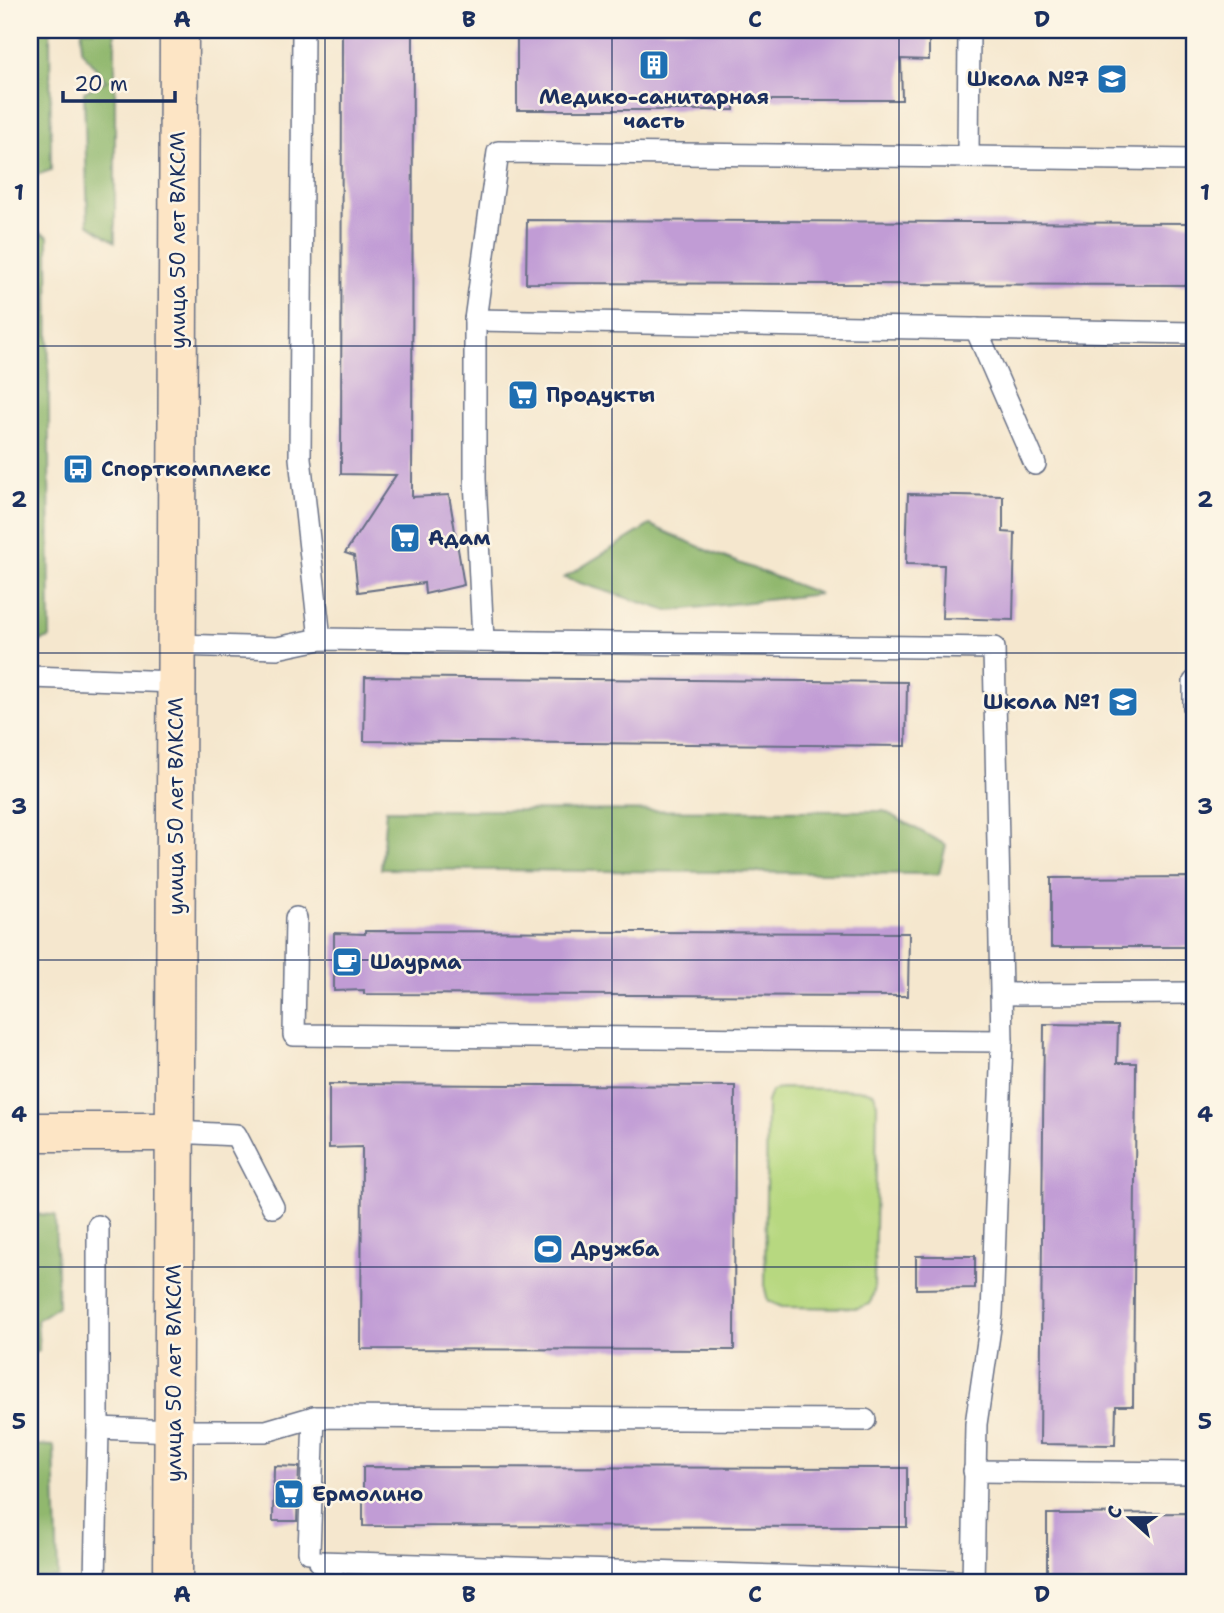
<svg xmlns="http://www.w3.org/2000/svg" width="1224" height="1613" font-family="'Shantell Sans',sans-serif">
	<style>
		.green { fill: #b7d880; stroke: #69846f; stroke-width: 2 }
		.forest { fill: #91b86e; stroke: #567466; stroke-width: 2 }
		.building { fill: #c19cd5 }
		.lines { fill: none; stroke-linecap: round; stroke-linejoin: round }
		.lane-casing { stroke: #676f85; stroke-width: 24 }
		.secondary-casing { stroke: #676f85; stroke-width: 41 }
		.lane { stroke: #fff; stroke-width: 21 }
		.secondary { stroke: #fde5c5; stroke-width: 38 }
		.grid { fill: none; stroke: #1b2f5e; stroke-width: 2; stroke-opacity: 0.55 }
		.labels { text-anchor: middle; stroke-width: 5; stroke-linejoin: round; paint-order: stroke }
		.poi-label { font-size: 21px; font-weight: bold; fill: #1b2f5e; stroke: #fcf5e5; text-anchor: start }
		.street-label { font-size: 21px; fill: #1b2f5e; stroke: #fcf5e5 }
		.neatline { fill: none; stroke: #1b2f5e; stroke-width: 2.5 }
		.grid-label { font-size: 23px; text-anchor: middle; font-weight: bold; fill: #1b2f5e }
	</style>
	<rect width="100%" height="100%" fill="#fcf5e5"/>
	<filter id="ink" filterUnits="userSpaceOnUse"><feTurbulence type="fractalNoise" baseFrequency=".0143" numOctaves="2"/><feDisplacementMap in="SourceGraphic" scale="14" xChannelSelector="R" yChannelSelector="G"/><feConvolveMatrix kernelMatrix="1 2 1 2 8 2 1 2 1" color-interpolation-filters="sRGB"/></filter>
	<filter id="wash" filterUnits="userSpaceOnUse"><feTurbulence type="fractalNoise" baseFrequency=".00686" numOctaves="4" result="noise"/><feDisplacementMap in="SourceGraphic" scale="28" xChannelSelector="R" yChannelSelector="G"/><feGaussianBlur stdDeviation="1.57" result="paint"/><feColorMatrix in="noise" values="0 0 0 0 0 0 0 0 0 0 0 0 0 0 0 0 0 1.4 0 .05"/><feComposite in="paint" operator="in"/></filter>
	<g filter="url(#wash)">
		<rect width="100%" height="100%" fill="#f5e7ce"/>
		<polygon class="green" points="781,1088 863,1090 874,1093 877,1104 874,1291 870,1304 858,1308 782,1307 768,1301 765,1289 767,1102 771,1091"/>
		<g class="forest">
			<polygon points="30,30 50,30 51,170 34,176 30,173"/>
			<polygon points="82,30 115,30 115,242 88,224 84,92 106,81 81,50"/>
			<polygon points="30,229 48,236 50,638 30,644"/>
			<polygon points="650,525 718,555 820,594 668,611 564,578"/>
			<polygon points="386,810 884,811 946,845 939,874 381,869"/>
			<polygon points="30,1214 55,1215 58,1306 37,1320 39,1350 30,1356"/>
			<polygon points="30,1445 54,1446 58,1577 30,1578"/>
		</g>
		<g id="blocks">
			<g class="building">
				<polygon points="342,30 413,30 412,497 449,495 464,585 425,594 424,583 358,592 354,556 345,553 396,475 341,474"/>
				<polygon points="517,30 929,30 929,60 901,59 902,100 734,100 734,110 517,110"/>
				<polygon points="527,220 1194,223 1194,285 526,283"/>
				<polygon points="908,494 1003,496 1003,532 1015,533 1013,620 942,618 944,565 906,564"/>
				<polygon points="365,677 907,682 906,746 364,741"/>
				<polygon points="1194,877 1194,947 1051,947 1051,878"/>
				<polygon points="365,931 909,933 908,996 364,994 364,990 334,991 334,933 365,934"/>
				<polygon points="1044,1024 1118,1025 1117,1063 1136,1063 1133,1406 1116,1406 1115,1445 1040,1444"/>
				<polygon points="329,1084 735,1086 734,1350 361,1349 362,1147 329,1148"/>
				<polygon points="916,1256 975,1256 975,1288 916,1289"/>
				<polygon points="274,1466 299,1467 297,1521 273,1521"/>
				<polygon points="363,1467 907,1468 907,1527 363,1526"/>
				<polygon points="1194,1513 1194,1583 1047,1583 1047,1514"/>
			</g>
		</g>
	</g>
	<g filter="url(#ink)">
		<use href="#blocks" fill-opacity="0" stroke="#676f85" stroke-width="2"/>
		<g class="lines">
			<g class="lane-casing">
				<g id="lane">
					<polyline points="303,30 300,458 320,639"/>
					<polyline points="968,157 1194,160"/>
					<polyline points="475,320 1194,333"/>
					<polyline points="976,329 1035,464"/>
					<polyline points="483,640 475,479 475,320 498,152 968,157 969,30"/>
					<polyline points="177,645 277,648 320,639 994,648 1002,1041 992,1314 976,1424 973,1583"/>
					<polyline points="30,677 176,682"/>
					<polyline points="1194,682 1194,707"/>
					<polyline points="296,918 294,1035 1002,1041"/>
					<polyline points="1001,994 1194,993"/>
					<polyline points="175,1132 236,1135 273,1207"/>
					<polyline points="98,1428 174,1431 266,1431 314,1417 865,1420"/>
					<polyline points="974,1471 1194,1473"/>
					<polyline points="309,1552 314,1417"/>
					<polyline points="320,1562 973,1582"/>
					<polyline points="95,1583 98,1428 98,1226"/>
				</g>
			</g>
			<g class="secondary-casing">
				<g id="secondary">
					<polyline points="30,1132 175,1132"/>
					<polyline points="173,1583 179,30"/>
				</g>
			</g>
			<use href="#lane" class="lane"/>
			<use href="#secondary" class="secondary"/>
		</g>
	</g>
	<path class="grid" d="M325,30V1583M612,30V1583M899,30V1583M30,346H1194M30,653H1194M30,960H1194M30,1267H1194"/>
	<defs>
		<g id="building-square" transform="scale(1.575)"><rect x="-9" y="-9" width="18" height="18" rx="4" fill="#1f6fb2" stroke="#fcf5e5"/><path d="M-4-6H4V6H1V3H-1V6H-4ZM-2.5-4.3h1.7v1.8h-1.7ZM.8-4.3h1.7v1.8H.8ZM-2.5-1h1.7V.8h-1.7ZM.8-1h1.7V.8H.8Z" fill="#fff"/></g>
		<g id="school-square" transform="scale(1.575)"><rect x="-9" y="-9" width="18" height="18" rx="4" fill="#1f6fb2" stroke="#fcf5e5"/><path d="M0-5L7-2L0 1L-7-2ZM-4 1L0 2.5L4 1V4Q0 6-4 4Z" fill="#fff"/></g>
		<g id="supermarket-square" transform="scale(1.575)"><rect x="-9" y="-9" width="18" height="18" rx="4" fill="#1f6fb2" stroke="#fcf5e5"/><path d="M-6-5.5h2.5l.6 2H6L4.5 2H-2.5L-4.4-4H-6ZM-1.5 3.2a1.3 1.3 0 1 0 .1 0ZM3 3.2a1.3 1.3 0 1 0 .1 0Z" fill="#fff"/></g>
		<g id="bus-square" transform="scale(1.575)"><rect x="-9" y="-9" width="18" height="18" rx="4" fill="#1f6fb2" stroke="#fcf5e5"/><path d="M-5-6H5V4H4V6H2V4H-2V6H-4V4H-5ZM-3.5-4V0h7V-4ZM-3.5 1.2v1.5H-2V1.2ZM2 1.2v1.5H3.5V1.2Z" fill="#fff"/></g>
		<g id="cafe-square" transform="scale(1.575)"><rect x="-9" y="-9" width="18" height="18" rx="4" fill="#1f6fb2" stroke="#fcf5e5"/><path d="M-5.5-4.5H6V0H3Q3 3.5 0 3.5H-2.5Q-5.5 3.5-5.5 0ZM3-3.2v2h1.7v-2ZM-6 4.5H4V6H-6Z" fill="#fff"/></g>
		<g id="stadium-square" transform="scale(1.575)"><rect x="-9" y="-9" width="18" height="18" rx="4" fill="#1f6fb2" stroke="#fcf5e5"/><path d="M0-5a6.5 5 0 1 0 0 10a6.5 5 0 1 0 0-10ZM-3.5-1.8h7v3.6h-7Z" fill="#fff"/></g>
	</defs>
	<g fill-rule="evenodd">
		<use href="#building-square" x="654" y="65"/>
		<use href="#school-square" x="1112" y="79"/>
		<use href="#supermarket-square" x="523" y="395"/>
		<use href="#bus-square" x="78" y="469"/>
		<use href="#supermarket-square" x="405" y="538"/>
		<use href="#school-square" x="1123" y="702"/>
		<use href="#cafe-square" x="347" y="962"/>
		<use href="#stadium-square" x="548" y="1249"/>
		<use href="#supermarket-square" x="289" y="1494"/>
	</g>
	<g class="labels">
		<g class="poi-label">
			<text x="1089" y="86" text-anchor="end">Школа №7</text>
			<text x="654" y="104" text-anchor="middle">Медико-санитарная<tspan x="654" dy="24">часть</tspan></text>
			<text x="546" y="402">Продукты</text>
			<text x="101" y="476">Спорткомплекс</text>
			<text x="428" y="545">Адам</text>
			<text x="1100" y="709" text-anchor="end">Школа №1</text>
			<text x="370" y="969">Шаурма</text>
			<text x="571" y="1256">Дружба</text>
			<text x="312" y="1501">Ермолино</text>
		</g>
		<g class="street-label">
			<text transform="translate(178 240) rotate(-90)" y="7">улица 50 лет ВЛКСМ</text>
			<text transform="translate(176 806) rotate(-90)" y="7">улица 50 лет ВЛКСМ</text>
			<text transform="translate(174 1373) rotate(-90)" y="7">улица 50 лет ВЛКСМ</text>
		</g>
	</g>
	<rect width="1224" height="1613" fill="none" stroke="#fcf5e5" stroke-width="77"/>
	<g transform="translate(1130 1518) rotate(291)" stroke="#fcf5e5" stroke-width="5" paint-order="stroke">
	<path d="M0-5L12 26L0 18L-12 26Z" fill="#1b2f5e"/>
	<text y="-10" font-size="19" font-weight="bold" text-anchor="middle" fill="#1b2f5e">С</text>
	</g>
	<path d="M63 91v10h112v-10" fill="none" stroke="#1b2f5e" stroke-width="3.5"/>
	<text x="74" y="91" font-size="21" fill="#1b2f5e" stroke="#fcf5e5" stroke-width="5" paint-order="stroke">20 m</text>
	<rect x="38" y="38" width="1148" height="1536" class="neatline"/>
	<g class="grid-label">
		<text x="182" y="27">A</text>
		<text x="469" y="27">B</text>
		<text x="755" y="27">C</text>
		<text x="1042" y="27">D</text>
		<text x="19" y="200">1</text>
		<text x="1205" y="200">1</text>
		<text x="19" y="507">2</text>
		<text x="1205" y="507">2</text>
		<text x="19" y="814">3</text>
		<text x="1205" y="814">3</text>
		<text x="19" y="1122">4</text>
		<text x="1205" y="1122">4</text>
		<text x="19" y="1429">5</text>
		<text x="1205" y="1429">5</text>
		<text x="182" y="1602">A</text>
		<text x="469" y="1602">B</text>
		<text x="755" y="1602">C</text>
		<text x="1042" y="1602">D</text>
	</g>
</svg>
